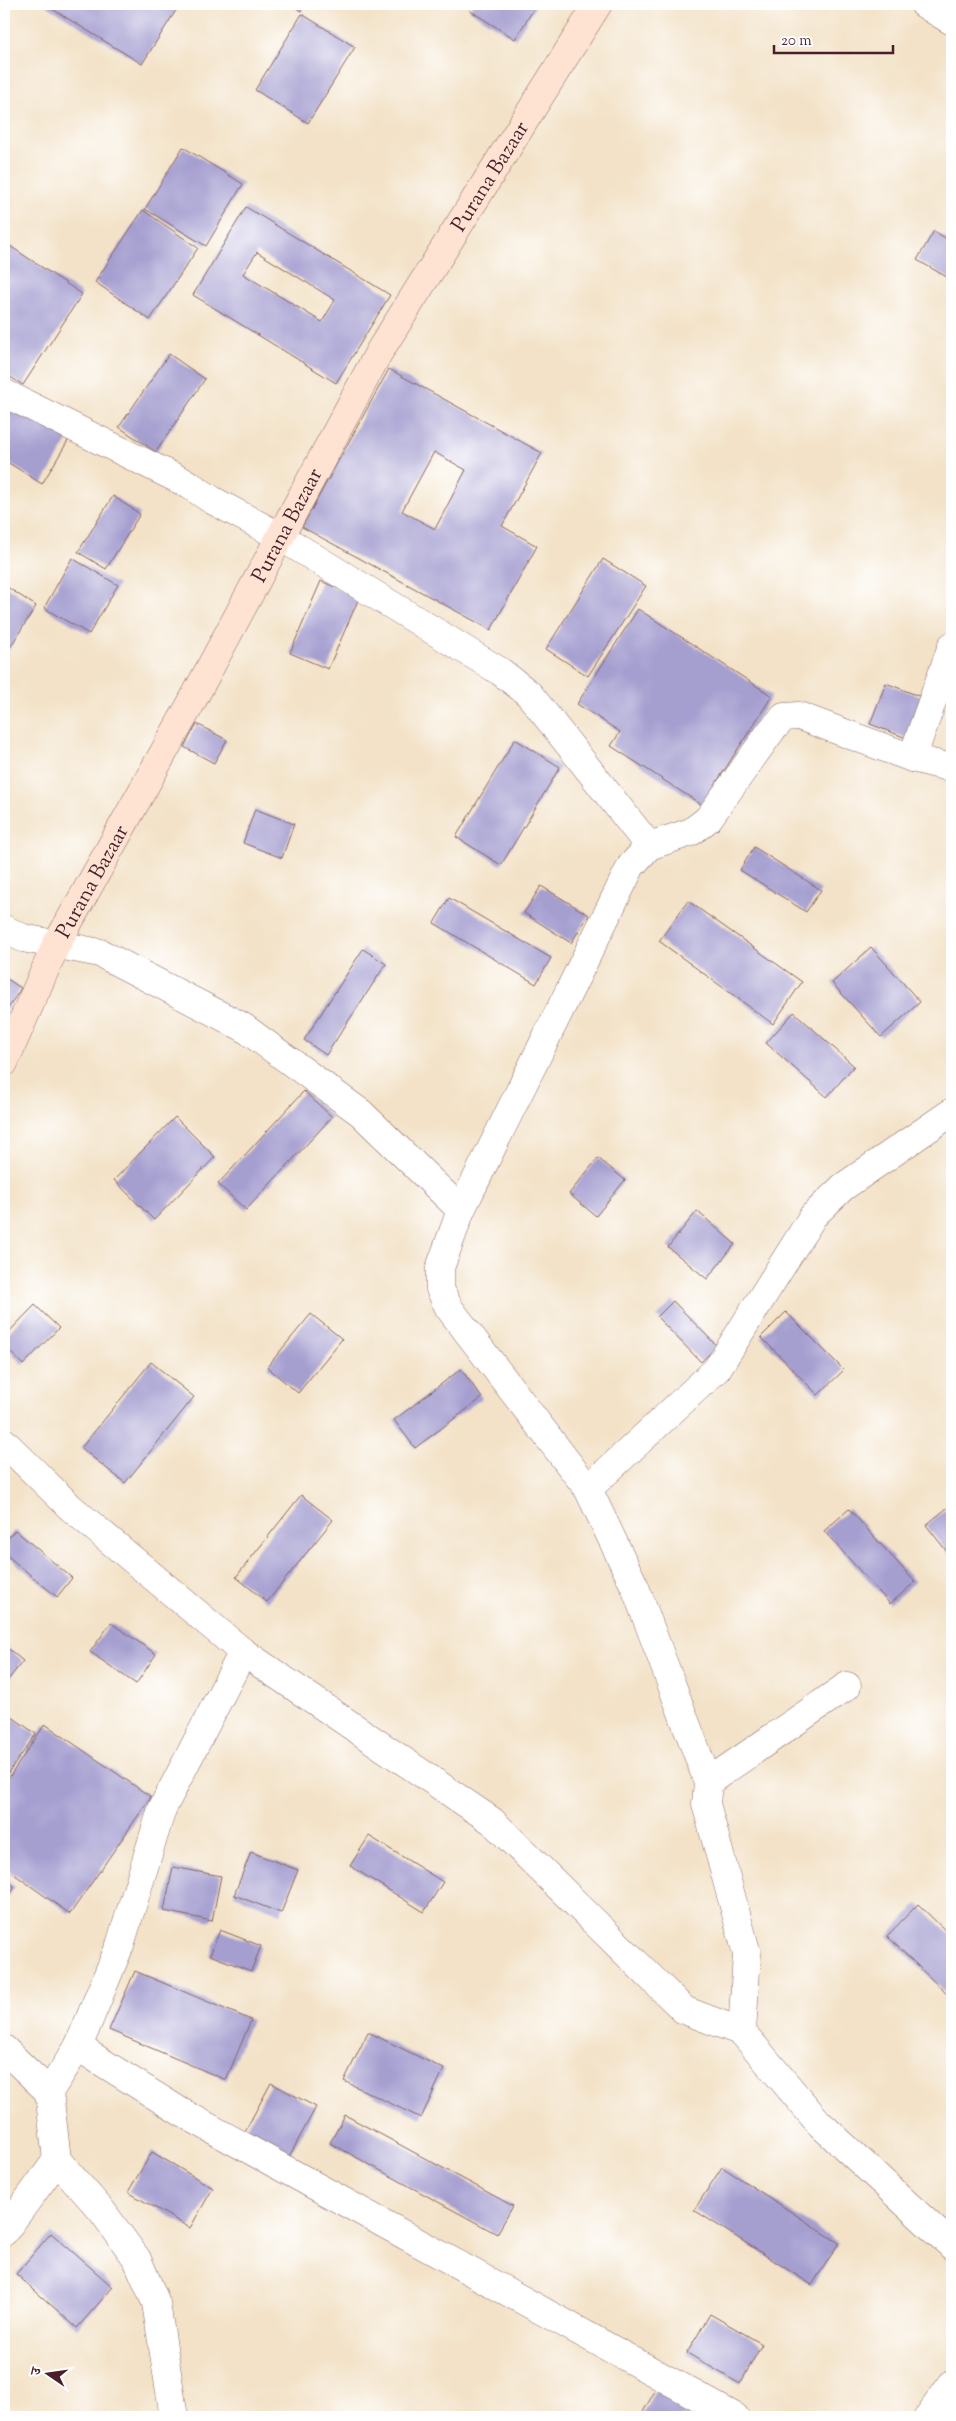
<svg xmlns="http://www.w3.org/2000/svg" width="956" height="2421" font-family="'Sorts Mill Goudy','Noto Serif Devanagari',serif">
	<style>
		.building { fill: #a59fd0; fill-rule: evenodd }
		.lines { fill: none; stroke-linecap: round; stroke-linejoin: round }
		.street-casing { stroke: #856362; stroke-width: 29 }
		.secondary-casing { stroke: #856362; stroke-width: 29 }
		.street { stroke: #fff; stroke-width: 28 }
		.secondary { stroke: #fee3d2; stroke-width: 28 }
		.labels { text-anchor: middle; stroke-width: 4; stroke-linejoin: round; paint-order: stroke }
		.street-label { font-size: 21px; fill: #4a1f2b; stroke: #fff }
	</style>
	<rect width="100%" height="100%" fill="#fff"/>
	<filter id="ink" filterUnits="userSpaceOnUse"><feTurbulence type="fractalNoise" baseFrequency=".02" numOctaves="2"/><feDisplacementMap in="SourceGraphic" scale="10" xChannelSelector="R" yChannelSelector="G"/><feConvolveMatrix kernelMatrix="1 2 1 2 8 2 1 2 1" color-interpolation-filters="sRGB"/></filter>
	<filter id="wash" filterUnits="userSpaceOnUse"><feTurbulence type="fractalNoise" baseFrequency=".0096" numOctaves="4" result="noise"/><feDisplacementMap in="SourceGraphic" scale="20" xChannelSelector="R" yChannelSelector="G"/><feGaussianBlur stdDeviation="1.12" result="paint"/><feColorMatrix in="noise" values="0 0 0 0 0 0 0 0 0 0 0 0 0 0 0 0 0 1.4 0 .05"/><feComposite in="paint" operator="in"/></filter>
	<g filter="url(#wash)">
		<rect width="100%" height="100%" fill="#f3e2c7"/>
		<g id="blocks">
			<g class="building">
				<polygon points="44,4 180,4 142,64"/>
				<polygon points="290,4 305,4 301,11"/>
				<polygon points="473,4 537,4 515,39 469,10"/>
				<polygon points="302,14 355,47 308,123 255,90"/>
				<polygon points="183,147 243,184 206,246 145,209"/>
				<path d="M246,207L390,295L336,383L193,295ZM257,252L335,300L322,322L243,274Z"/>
				<polygon points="143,210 198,248 150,320 95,282"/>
				<polygon points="934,231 952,242 952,280 917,260"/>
				<polygon points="4,242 82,294 23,385 4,373"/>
				<polygon points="169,354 205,379 156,452 119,427"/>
				<path d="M389,369L542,453L502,526L537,546L491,630L302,527ZM434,452L466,470L435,529L402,511Z"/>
				<polygon points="14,404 69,439 42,484 4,460 4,421"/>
				<polygon points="113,496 140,514 106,569 78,552"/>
				<polygon points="72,558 118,585 89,634 44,608"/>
				<polygon points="603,559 646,586 588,676 546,649"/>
				<polygon points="321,581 359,598 328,669 290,653"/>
				<polygon points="4,585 36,606 4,657"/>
				<polygon points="638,609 772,696 702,805 611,746 620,732 577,704"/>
				<polygon points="886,683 924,698 909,739 870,724"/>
				<polygon points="197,724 227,740 214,763 184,747"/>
				<polygon points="515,739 560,767 501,865 456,837"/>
				<polygon points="255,809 294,824 282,858 243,843"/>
				<polygon points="754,847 821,890 806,912 740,870"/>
				<polygon points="541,886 589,915 571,943 524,913"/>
				<polygon points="449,898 551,958 536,984 434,923"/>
				<polygon points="688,901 802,982 773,1024 659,941"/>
				<polygon points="871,947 920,1002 881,1037 832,983"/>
				<polygon points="363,949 386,964 326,1055 304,1040"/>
				<polygon points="4,977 21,988 4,1015"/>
				<polygon points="794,1012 854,1066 827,1097 766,1043"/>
				<polygon points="304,1091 332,1117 246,1210 218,1184"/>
				<polygon points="175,1117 215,1157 154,1220 114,1180"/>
				<polygon points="598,1158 625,1180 596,1216 569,1194"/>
				<polygon points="697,1211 735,1244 707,1279 668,1247"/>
				<polygon points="673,1301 717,1346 701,1362 657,1317"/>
				<polygon points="35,1305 59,1328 23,1365 4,1345 4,1337"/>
				<polygon points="786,1312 844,1370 818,1395 761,1337"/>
				<polygon points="311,1314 342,1339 298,1393 267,1367"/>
				<polygon points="151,1362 194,1397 125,1483 81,1448"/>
				<polygon points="461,1369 482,1398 415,1448 394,1420"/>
				<polygon points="301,1495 333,1520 267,1602 236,1577"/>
				<polygon points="952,1504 952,1558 926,1525"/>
				<polygon points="849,1509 915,1582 890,1604 824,1531"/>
				<polygon points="15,1530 72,1578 57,1597 4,1553 4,1543"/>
				<polygon points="111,1623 156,1654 136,1684 90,1652"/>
				<polygon points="4,1645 23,1661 4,1685"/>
				<polygon points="4,1711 36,1734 7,1775 4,1772"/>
				<polygon points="45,1724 151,1797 70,1914 4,1867 4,1785"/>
				<polygon points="369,1836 443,1882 424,1912 350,1866"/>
				<polygon points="251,1852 298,1870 281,1913 234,1895"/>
				<polygon points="173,1867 221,1876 212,1921 164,1911"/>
				<polygon points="4,1878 15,1887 4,1903"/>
				<polygon points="918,1904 952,1937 952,1999 887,1936"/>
				<polygon points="220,1930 261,1946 251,1971 210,1955"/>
				<polygon points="135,1971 251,2020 226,2080 109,2030"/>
				<polygon points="368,2032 444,2069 421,2118 344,2081"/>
				<polygon points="271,2083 316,2107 289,2157 244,2133"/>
				<polygon points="345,2115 513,2206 497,2234 330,2143"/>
				<polygon points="152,2152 213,2188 190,2228 128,2192"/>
				<polygon points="722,2167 839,2243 812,2285 694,2210"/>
				<polygon points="51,2233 113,2287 77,2328 16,2274"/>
				<polygon points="710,2314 762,2344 740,2384 687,2353"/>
				<polygon points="662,2379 715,2417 640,2417"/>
			</g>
		</g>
	</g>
	<g filter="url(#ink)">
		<use href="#blocks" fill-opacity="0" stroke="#856362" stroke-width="1"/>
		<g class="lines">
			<g class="street-casing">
				<g id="street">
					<polyline points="924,4 952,21"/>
					<polyline points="4,393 188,484 212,500 279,536 501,672 529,694 649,846"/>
					<polyline points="912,758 952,646"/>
					<polyline points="4,929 23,938 100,953 243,1027 361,1113 461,1210 631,866 649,846 691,832 708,819 771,731 784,717 799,716 912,758 952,768"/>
					<polyline points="461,1210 440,1268 440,1289 449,1308 588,1489 635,1587 708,1782 706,1804 747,1954 742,2032"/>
					<polyline points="4,1442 70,1507 243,1652 492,1821 684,2010 742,2032 819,2123 952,2246"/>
					<polyline points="588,1489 717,1369 813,1216 843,1187 952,1112"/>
					<polyline points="708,1782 847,1686"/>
					<polyline points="78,2047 181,2112 735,2417"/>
					<polyline points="4,2049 49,2092"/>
					<polyline points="4,2232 57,2160"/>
					<polyline points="174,2417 156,2303 137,2259 102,2211 57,2160 49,2092 78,2047 120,1945 162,1809 243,1652"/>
					<polyline points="928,2417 952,2384"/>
				</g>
			</g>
			<g class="secondary-casing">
				<g id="secondary">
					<path id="s1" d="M4,1063L56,945L189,707L379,352L598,4"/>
				</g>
			</g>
			<use href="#street" class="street"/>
			<use href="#secondary" class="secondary"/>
		</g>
	</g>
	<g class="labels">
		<g class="street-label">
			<text dy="7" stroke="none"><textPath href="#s1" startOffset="1012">Purana Bazaar</textPath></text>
			<text dy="7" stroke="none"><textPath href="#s1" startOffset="608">Purana Bazaar</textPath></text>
			<text dy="7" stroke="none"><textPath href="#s1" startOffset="202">Purana Bazaar</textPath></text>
		</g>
	</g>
	<rect width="956" height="2421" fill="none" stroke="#fff" stroke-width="20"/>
	<g transform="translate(48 2374) rotate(283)" stroke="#ffffff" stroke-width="4" paint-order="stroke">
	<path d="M0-4L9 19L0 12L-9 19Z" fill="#4a1f2b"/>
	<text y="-8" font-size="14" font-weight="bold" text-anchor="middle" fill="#4a1f2b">उ</text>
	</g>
	<path d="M774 45v8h119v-8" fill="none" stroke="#4a1f2b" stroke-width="2.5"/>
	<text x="781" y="45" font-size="15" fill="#4a1f2b" stroke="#ffffff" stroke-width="4" paint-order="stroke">20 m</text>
</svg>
